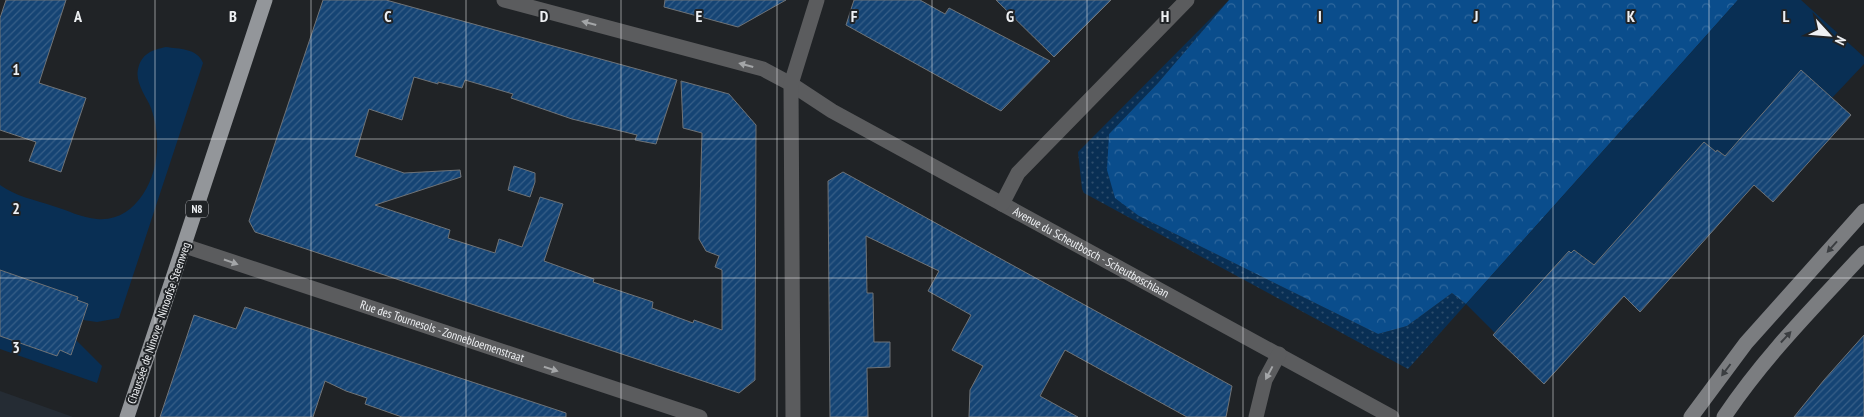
<svg xmlns="http://www.w3.org/2000/svg" width="1864" height="417" font-family="'PT Sans Narrow',sans-serif">
	<style>
		.built { fill: #252c34 }
		.grass { fill: url(#grass-dots) }
		.forest { fill: url(#forest-crowns) }
		.garden { fill: #092f54 }
		.building { fill: url(#building-hatch); stroke: #6f7377 }
		.lines { fill: none; stroke-linecap: round; stroke-linejoin: round }
		.street { stroke: #5b5c5e; stroke-width: 15 }
		.secondary { stroke: #7b7d80; stroke-width: 15 }
		.primary { stroke: #93969a; stroke-width: 15 }
		.oneway { fill: #a4a6a8 }
		.oneway2 { fill: #3b3e41 }
		.grid { fill: none; stroke: #eef0f3; stroke-width: 1; stroke-opacity: 0.55 }
		.labels { text-anchor: middle; stroke-width: 4; stroke-linejoin: round; paint-order: stroke }
		.shield { fill: #202326; stroke: #b0b2b6; stroke-width: 1 }
		.shield-label { font-size: 11px; font-weight: bold; fill: #eef0f3 }
		.street-label { font-size: 12px; fill: #eef0f3; stroke: #202326 }
		.grid-label { font-size: 16px; text-anchor: middle; font-weight: bold; fill: #eef0f3; stroke: #202326; stroke-width: 4; stroke-linejoin: round; paint-order: stroke }
	</style>
	<defs>
		<pattern id="grass-dots" width="8" height="8" patternUnits="userSpaceOnUse" patternTransform="scale(1.25)"><rect width="8" height="8" fill="#092f54"/><path d="M2 2h.1M6 6h.1" fill="none" stroke="#2d4d6d" stroke-width="1.8" stroke-linecap="round"/></pattern>
		<pattern id="forest-crowns" width="20" height="18" patternUnits="userSpaceOnUse" patternTransform="scale(1.25)"><rect width="20" height="18" fill="#0a4d8c"/><path d="M2 6a3 3 0 1 1 6 0M12 15a3 3 0 1 1 6 0" fill="none" stroke="#2e679d"/></pattern>
		<pattern id="building-hatch" width="6" height="6" patternUnits="userSpaceOnUse" patternTransform="scale(1.25)"><rect width="6" height="6" fill="#154474"/><path d="M-1 1l2-2M0 6l6-6M5 7l2-2" fill="none" stroke="#375f88"/></pattern>
	</defs>
	<rect width="100%" height="100%" fill="#202326"/>
	<polygon class="built" points="0,391 73,417 0,417"/>
	<polygon class="grass" points="1229,0 1158,83 1109,134 1139,216 1378,334 1407,326 1452,293 1466,304 1408,369 1084,193 1082,189 1078,152"/>
	<polygon class="forest" points="1229,0 1738,0 1466,304 1452,293 1407,326 1378,334 1139,216 1115,198 1107,170 1109,134 1158,83"/>
	<g class="garden">
		<polygon points="1738,0 1801,0 1864,57 1864,64 1832,98 1801,71 1725,156 1718,150 1716,152 1704,142 1594,265 1575,250 1571,253 1569,251 1495,333 1466,304"/>
		<path d="M166,47C179,49 197,48 203,63L119,318L97,322L83,320L88,304L77,300L78,297L0,270V185C15,196 35,200 53,206C67,210 82,218 97,219C137,223 159,176 157,142C157,131 155,119 151,108C146,96 135,83 138,69C142,53 152,50 166,47Z"/>
		<polygon points="0,336 57,356 60,350 71,354 76,340 102,366 97,383 0,349"/>
	</g>
	<g class="building">
		<polygon points="6,0 66,0 39,83 86,98 61,172 29,161 36,142 0,130 0,18"/>
		<polygon points="323,0 386,0 677,80 656,144 635,140 637,135 572,119 511,98 513,94 465,80 462,88 438,82 438,84 414,77 402,120 369,109 355,156 404,173 460,170 461,177 375,205 450,230 448,238 495,253 499,239 522,247 540,197 563,204 544,261 594,279 593,282 653,302 652,308 693,323 694,320 722,330 722,270 715,267 719,256 706,251 699,239 702,133 683,128 681,81 729,94 756,125 755,380 739,393 255,232 249,221"/>
		<polygon points="665,0 786,0 738,27 664,7"/>
		<polygon points="854,0 920,0 945,14 949,8 1050,61 1001,111 846,25"/>
		<polygon points="996,0 1111,0 1054,57"/>
		<polygon points="1801,70 1851,115 1773,202 1754,185 1640,312 1624,296 1544,384 1493,335 1569,251 1571,253 1574,250 1594,265 1704,142 1716,152 1717,150 1725,156"/>
		<polygon points="514,166 535,173 535,182 530,197 508,190"/>
		<polygon points="843,172 1232,386 1226,417 1187,417 1065,350 1040,396 1078,417 969,417 970,390 983,366 952,350 971,315 928,291 939,271 866,236 867,293 873,293 874,342 890,342 890,367 867,368 868,417 830,417 828,181"/>
		<polygon points="0,270 78,297 77,300 88,304 71,355 60,350 57,356 0,336"/>
		<polygon points="245,307 566,413 566,417 402,417 365,404 367,398 346,391 325,381 313,417 160,417 194,315 236,329"/>
		<polygon points="1864,335 1864,417 1794,417 1824,380"/>
	</g>
	<g class="lines">
		<g class="street">
			<path id="s1" d="M504,0L763,69L791,84L832,111L1392,417"/>
			<polyline points="1002,204 1018,173 1187,0"/>
			<path id="s2" d="M185,246L700,417"/>
			<polyline points="793,417 791,84 817,0"/>
			<polyline points="1256,417 1265,380 1279,354"/>
		</g>
		<g class="secondary">
			<polyline points="1691,417 1746,343 1864,211"/>
			<path d="M1724,417C1764,357 1815,306 1864,253"/>
		</g>
		<polyline class="primary" points="127,417 265,0"/>
	</g>
	<defs><path id="oneway-solid" d="M-6-.8H1V-3.2L6.5 0L1 3.2V.8H-6Z" transform="scale(1.25)"/></defs>
	<g class="oneway">
		<use href="#oneway-solid" transform="translate(589 23) rotate(-165)"/>
		<use href="#oneway-solid" transform="translate(746 65) rotate(-165)"/>
		<use href="#oneway-solid" transform="translate(231 262) rotate(19)"/>
		<use href="#oneway-solid" transform="translate(551 369) rotate(18)"/>
		<use href="#oneway-solid" transform="translate(1269 373) rotate(118)"/>
	</g>
	<g class="oneway2">
		<use href="#oneway-solid" transform="translate(1832 247) rotate(132)"/>
		<use href="#oneway-solid" transform="translate(1786 337) rotate(-47)"/>
		<use href="#oneway-solid" transform="translate(1726 370) rotate(127)"/>
	</g>
	<path class="grid" d="M155,0V417M311,0V417M466,0V417M621,0V417M777,0V417M932,0V417M1087,0V417M1243,0V417M1398,0V417M1553,0V417M1709,0V417M0,139H1864M0,278H1864"/>
	<g class="labels">
		<rect class="shield" x="186" y="200.5" width="22" height="17" rx="4"/>
		<g class="shield-label">
			<text x="197" y="213">N8</text>
		</g>
		<g class="street-label">
			<text dy="4" stroke="none"><textPath href="#s1" startOffset="644">Avenue du Scheutbosch - Scheutboschlaan</textPath></text>
			<text transform="translate(159 323) rotate(-71)" y="4">Chaussée de Ninove - Ninoofse Steenweg</text>
			<text dy="4" stroke="none"><textPath href="#s2" startOffset="271">Rue des Tournesols - Zonnebloemenstraat</textPath></text>
		</g>
	</g>
	<g class="grid-label">
		<text x="78" y="22">A</text>
		<text x="233" y="22">B</text>
		<text x="388" y="22">C</text>
		<text x="544" y="22">D</text>
		<text x="699" y="22">E</text>
		<text x="854" y="22">F</text>
		<text x="1010" y="22">G</text>
		<text x="1165" y="22">H</text>
		<text x="1320" y="22">I</text>
		<text x="1476" y="22">J</text>
		<text x="1631" y="22">K</text>
		<text x="1786" y="22">L</text>
		<text x="16" y="75">1</text>
		<text x="16" y="214">2</text>
		<text x="16" y="353">3</text>
	</g>
	<g transform="translate(1829 35) rotate(116)" stroke="#202326" stroke-width="4" paint-order="stroke">
	<path d="M0-4L9 19L0 12L-9 19Z" fill="#eef0f3"/>
	<text y="-8" font-size="14" font-weight="bold" text-anchor="middle" fill="#eef0f3">N</text>
	</g>
</svg>
